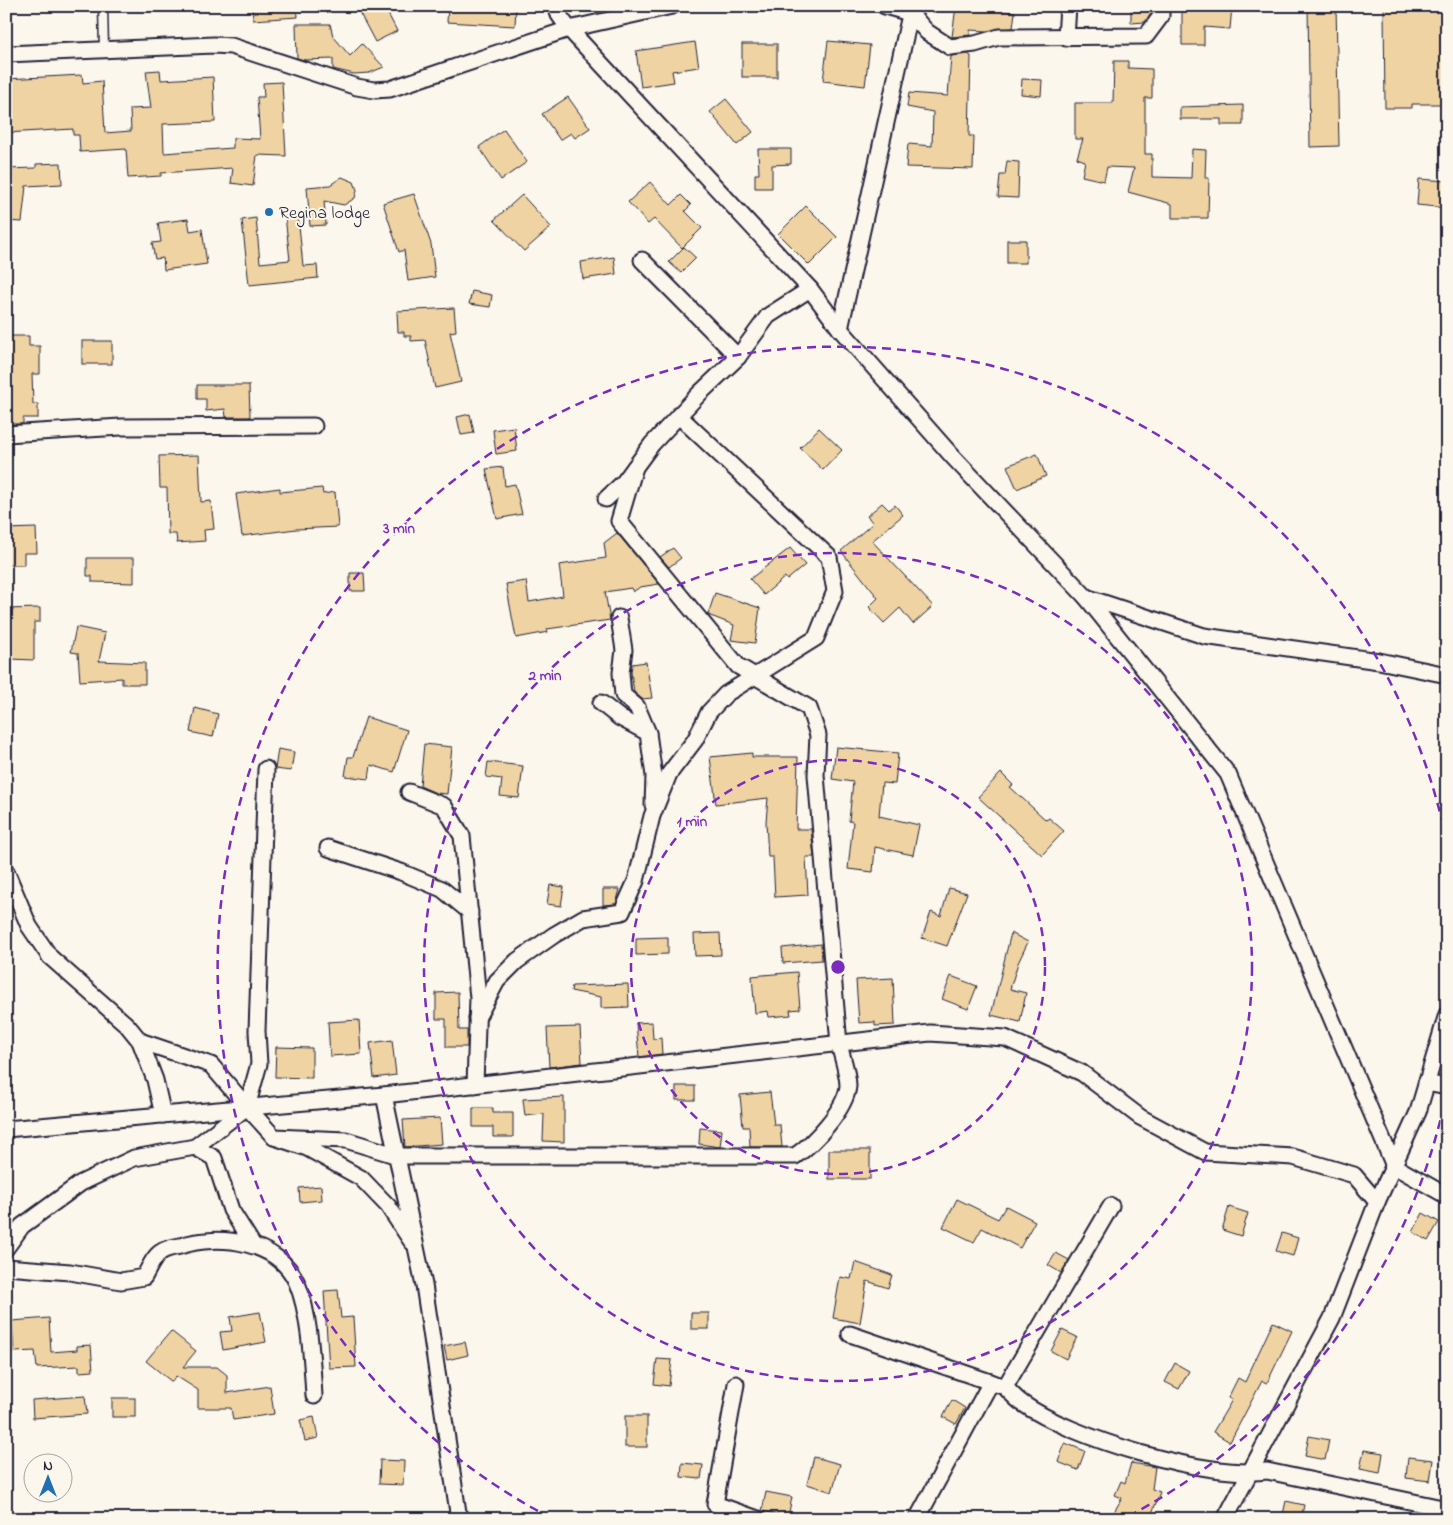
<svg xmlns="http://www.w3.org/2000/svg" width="1453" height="1525" font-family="'Indie Flower',sans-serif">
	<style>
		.building { fill: #f0d3a3; stroke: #22223b }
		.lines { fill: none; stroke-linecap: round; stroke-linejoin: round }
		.lane-casing { stroke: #22223b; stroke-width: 11 }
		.street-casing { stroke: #22223b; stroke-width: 19 }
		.lane { stroke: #fbf7ec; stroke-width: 8 }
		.street { stroke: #fbf7ec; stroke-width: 15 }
		.ring { fill: none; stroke: #7b2cbf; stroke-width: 2.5; stroke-dasharray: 9 6 }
		.poi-dot { fill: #1f6fb2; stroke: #fbf7ec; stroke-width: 2 }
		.labels { text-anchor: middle; stroke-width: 4; stroke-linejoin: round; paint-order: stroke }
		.poi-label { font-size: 18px; fill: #22223b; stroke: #fbf7ec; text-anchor: start }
		.centre { fill: #7b2cbf; stroke: #fbf7ec; stroke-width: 2.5 }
		.ring-label { font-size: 15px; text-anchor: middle; font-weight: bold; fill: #7b2cbf; stroke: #fbf7ec; stroke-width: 4; stroke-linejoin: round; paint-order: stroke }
	</style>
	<rect width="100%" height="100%" fill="#fbf7ec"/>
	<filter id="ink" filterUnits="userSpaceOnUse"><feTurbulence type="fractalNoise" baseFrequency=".02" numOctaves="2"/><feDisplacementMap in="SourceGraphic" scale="10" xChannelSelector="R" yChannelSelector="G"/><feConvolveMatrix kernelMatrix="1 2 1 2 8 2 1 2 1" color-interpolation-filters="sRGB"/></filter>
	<g filter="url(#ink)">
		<g class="building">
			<polygon points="252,6 297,6 298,17 253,20"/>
			<polygon points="356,6 384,6 397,31 375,42"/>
			<polygon points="448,6 516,6 515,26 447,22"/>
			<polygon points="956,6 982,6 982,9 1015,12 1013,28 987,31 970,30 970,35 952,37"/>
			<polygon points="1131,6 1151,6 1151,14 1145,22 1131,23"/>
			<polygon points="1209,6 1232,6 1230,29 1204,27 1204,45 1182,45 1182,11 1209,11"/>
			<polygon points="1308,6 1336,6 1339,146 1310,147"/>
			<polygon points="1384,6 1447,6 1447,104 1412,104 1412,108 1385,108"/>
			<polygon points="296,24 330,24 333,36 350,56 362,44 384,67 369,73 354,74 333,69 333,59 304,60 297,58"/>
			<polygon points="828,41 870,45 865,86 823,81"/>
			<polygon points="695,42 699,67 672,71 674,82 641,87 636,51"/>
			<rect x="742" y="44" width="35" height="33"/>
			<polygon points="968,54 971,56 969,136 974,136 973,169 906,167 908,144 932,146 933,112 907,107 909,93 948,96 951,56"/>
			<polygon points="1114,61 1128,61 1128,68 1152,69 1152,98 1145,98 1145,154 1152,154 1152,177 1191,178 1192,149 1206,150 1205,178 1209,178 1208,218 1172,218 1172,204 1128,192 1134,168 1107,167 1104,181 1082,176 1085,161 1077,158 1083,139 1075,139 1075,103 1113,103"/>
			<polygon points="160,70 161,80 213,77 215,122 163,124 164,153 233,148 233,138 260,139 257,97 264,97 263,83 282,82 286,156 257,155 253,186 231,183 233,168 161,173 161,176 128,178 126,149 80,152 79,135 73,135 73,129 6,133 6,79 82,75 83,83 102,81 105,133 131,131 130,109 151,108 146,71"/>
			<polygon points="1022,79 1042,80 1041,96 1021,94"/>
			<polygon points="568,97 590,128 575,138 571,133 560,140 542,114"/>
			<polygon points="726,99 753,132 737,145 710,112"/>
			<polygon points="1243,105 1243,125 1221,125 1221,119 1180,119 1180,107"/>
			<polygon points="504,129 527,162 501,180 479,147"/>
			<polygon points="758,149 791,149 791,164 772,165 772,188 755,188 755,174 759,174"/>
			<polygon points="1007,161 1019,162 1018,198 998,197 1000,175 1005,175"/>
			<polygon points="61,163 62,184 26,186 22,222 6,221 6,169 36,168 36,164"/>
			<polygon points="342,177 354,182 357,190 355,198 344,205 324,201 326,225 310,226 307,187 330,185"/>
			<polygon points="1419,179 1447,181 1447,208 1417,205"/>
			<polygon points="650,182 671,205 681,195 691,205 685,211 702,228 682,248 654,219 648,224 628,202"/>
			<polygon points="414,194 431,244 435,277 408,281 404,250 399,252 383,203"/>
			<polygon points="522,195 551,227 524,251 494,220"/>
			<polygon points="806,206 837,237 809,265 778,234"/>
			<polygon points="298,215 303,266 317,265 318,278 249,285 242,220 256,218 260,263 290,260 285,216"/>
			<polygon points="188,219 190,231 202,229 207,264 164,270 163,258 155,259 152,243 161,242 158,223"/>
			<rect x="1007" y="240" width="19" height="23"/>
			<polygon points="684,247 696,258 681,273 669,262"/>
			<polygon points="614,257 616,274 583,279 581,262"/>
			<polygon points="472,291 492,295 490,307 469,304"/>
			<polygon points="454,308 456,331 450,332 461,382 435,388 425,340 411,341 411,336 404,336 404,332 398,332 397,311"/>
			<polygon points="6,336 29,336 29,346 40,346 40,374 32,374 33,404 38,404 38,418 23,418 23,424 8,424"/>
			<rect x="82" y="341" width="30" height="23"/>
			<polygon points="197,385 249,385 250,417 226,417 225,409 206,411 206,399 197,399"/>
			<polygon points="470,414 474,433 461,435 457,417"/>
			<polygon points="514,427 517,451 496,454 493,430"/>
			<polygon points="819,428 842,450 823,470 800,448"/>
			<polygon points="1037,454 1046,476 1017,489 1007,466"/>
			<polygon points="199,455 201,502 211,501 214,529 204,530 205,541 177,543 176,534 168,534 167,488 160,488 159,456"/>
			<polygon points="503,467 505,486 515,484 522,514 497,519 486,469"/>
			<polygon points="280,488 280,492 322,488 323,494 335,492 338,527 296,529 242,536 236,494"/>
			<polygon points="882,503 889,510 895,505 903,515 872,541 933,606 913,624 900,608 884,623 869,607 878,598 841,551 873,523 867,516"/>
			<polygon points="36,528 37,553 24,553 24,565 6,565 6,529"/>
			<polygon points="617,533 659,584 640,587 633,592 631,588 605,592 610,620 547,629 548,632 516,638 506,584 526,581 529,602 563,596 559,565 606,558 604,543"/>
			<polygon points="673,548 681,558 669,567 660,557"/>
			<polygon points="790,548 805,565 787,580 785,577 764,595 750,579"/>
			<polygon points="87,558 134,558 134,583 92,582 92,576 87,576"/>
			<polygon points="350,573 364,573 365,591 350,591"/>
			<polygon points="715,593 760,608 755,643 731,640 734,625 708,615"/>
			<polygon points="40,608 40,622 34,622 34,660 10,659 6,609"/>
			<polygon points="76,627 105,633 99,661 145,663 145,684 122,684 122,678 80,681 78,653 71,652"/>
			<polygon points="646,662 652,698 642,699 634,692 631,672 632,664"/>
			<polygon points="195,708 218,714 213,737 190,732"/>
			<polygon points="366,717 407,730 394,772 371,765 369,779 345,776 348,757 353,757"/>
			<polygon points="424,744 452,747 447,794 436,793 420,786"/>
			<polygon points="836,747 898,753 895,784 882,783 879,816 919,825 913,855 875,847 873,872 848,869 853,822 849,821 853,782 832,779"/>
			<polygon points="278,749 294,752 291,771 275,769"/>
			<polygon points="752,753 752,757 798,757 796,829 811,829 814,857 806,857 808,895 775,897 773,857 768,857 766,822 768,798 716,804 710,757"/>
			<polygon points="488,762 523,766 519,798 500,796 502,779 486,777"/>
			<polygon points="1001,773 1013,785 1010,787 1046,820 1049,818 1064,831 1042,855 978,797"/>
			<polygon points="550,885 564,887 561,906 547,904"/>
			<polygon points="949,888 967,893 947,946 922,938 931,912 941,916"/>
			<polygon points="603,889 620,889 616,904 603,905"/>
			<polygon points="720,933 721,955 695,956 694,934"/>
			<polygon points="1011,933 1028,942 1018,963 1010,989 1026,993 1020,1022 991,1015"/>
			<polygon points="668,937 668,954 636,955 636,938"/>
			<polygon points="821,944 822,960 783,963 782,948"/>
			<polygon points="797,972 800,1009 790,1010 791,1015 769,1017 768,1011 755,1013 752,976"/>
			<polygon points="951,976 977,986 968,1009 942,999"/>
			<polygon points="893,978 895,1025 875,1026 875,1022 859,1023 856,980"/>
			<polygon points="628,984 629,1007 601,1008 601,997 571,991 572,986"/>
			<polygon points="458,992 459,1030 467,1030 467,1047 446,1047 446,1019 436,1019 436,993"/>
			<polygon points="359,1020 361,1054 330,1056 328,1022"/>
			<polygon points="652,1022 653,1039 661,1038 662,1054 639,1057 636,1023"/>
			<polygon points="580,1027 582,1063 549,1067 547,1028"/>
			<polygon points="392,1040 396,1075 374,1078 370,1043"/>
			<polygon points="276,1047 312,1048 312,1078 275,1077"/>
			<rect x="676" y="1086" width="19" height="14"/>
			<polygon points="770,1092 774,1125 780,1125 782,1147 750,1147 749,1127 743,1127 740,1095"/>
			<polygon points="564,1097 564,1142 543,1141 544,1114 525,1116 523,1099"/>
			<polygon points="473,1108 493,1108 493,1113 513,1113 513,1137 493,1137 493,1127 473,1127"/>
			<polygon points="440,1118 442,1144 405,1147 403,1120"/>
			<polygon points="700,1128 722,1130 720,1147 699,1144"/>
			<rect x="829" y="1150" width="41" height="29"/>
			<polygon points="321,1186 322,1200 300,1202 299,1188"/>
			<polygon points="957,1199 998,1219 1006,1206 1035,1221 1020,1248 982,1228 974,1242 943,1227"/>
			<polygon points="1229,1207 1248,1213 1241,1236 1222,1230"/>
			<polygon points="1423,1213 1439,1222 1428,1241 1413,1232"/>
			<polygon points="1282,1233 1298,1238 1293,1256 1276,1251"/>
			<polygon points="1056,1253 1069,1260 1061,1273 1048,1265"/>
			<polygon points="855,1262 892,1275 888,1288 867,1281 860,1323 833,1318 840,1277 851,1279"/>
			<polygon points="338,1290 341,1318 353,1317 356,1367 329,1368 324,1291"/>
			<polygon points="260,1312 266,1342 223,1350 220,1332 232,1331 230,1317"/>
			<rect x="691" y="1313" width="18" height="16"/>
			<polygon points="49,1318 51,1352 77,1350 77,1346 91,1345 93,1371 79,1372 79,1366 37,1368 35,1351 14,1352 12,1321"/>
			<polygon points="1273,1322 1292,1331 1267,1383 1262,1381 1230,1442 1213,1432 1232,1400 1228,1398 1238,1378 1245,1382"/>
			<polygon points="1062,1330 1077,1337 1066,1359 1051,1351"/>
			<polygon points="171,1331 196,1351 183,1367 217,1367 227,1375 227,1393 270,1386 274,1414 233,1420 231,1408 198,1408 198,1390 176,1376 172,1382 146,1361"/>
			<polygon points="465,1342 468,1355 447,1360 444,1346"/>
			<polygon points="657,1359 672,1360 669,1386 654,1384"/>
			<polygon points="1175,1363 1189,1371 1179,1389 1165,1382"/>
			<polygon points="85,1396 87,1414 33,1418 32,1400"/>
			<rect x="112" y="1398" width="23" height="19"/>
			<polygon points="952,1400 965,1408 956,1424 943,1417"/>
			<rect x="625" y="1416" width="22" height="31"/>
			<polygon points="314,1417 318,1438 305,1441 300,1420"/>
			<polygon points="1309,1436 1329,1440 1325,1460 1305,1456"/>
			<polygon points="1065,1443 1085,1451 1078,1470 1058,1462"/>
			<polygon points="1364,1450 1383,1453 1380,1473 1360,1469"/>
			<polygon points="814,1457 840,1464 832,1492 807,1484"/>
			<polygon points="1408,1457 1433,1460 1430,1481 1406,1478"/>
			<polygon points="380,1460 404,1461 403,1485 379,1484"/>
			<polygon points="682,1463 703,1465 701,1479 681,1477"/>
			<polygon points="1131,1463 1155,1467 1152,1489 1160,1492 1150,1519 1110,1519 1122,1498 1115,1495 1121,1481 1125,1483"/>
			<polygon points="766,1492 792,1497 788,1517 762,1511"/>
			<polygon points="1286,1501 1304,1505 1301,1519 1282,1519"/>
		</g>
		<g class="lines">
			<g class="lane-casing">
				<polyline id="lane" points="103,6 104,49"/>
			</g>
			<g class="street-casing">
				<g id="street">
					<polyline points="556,6 559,15 569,29 810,289 840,329 953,457 1086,597 1204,636 1379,661 1447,675"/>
					<polyline points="885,6 910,13 927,32 950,47 975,44 999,37 1146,36 1161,16 1161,6"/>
					<polyline points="1066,38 1068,6"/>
					<polyline points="6,54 214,45 231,46 357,87 374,90 390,89 569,29 672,6"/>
					<polyline points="642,260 738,357"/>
					<polyline points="840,329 912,6"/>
					<polyline points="6,434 121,427 314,426"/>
					<polyline points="606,499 624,482 652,444 699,394 738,357 768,316 810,289"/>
					<polyline points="1086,597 1228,774 1394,1166 1447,1196"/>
					<polyline points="619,618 624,650 621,673 623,695 637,707 648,733"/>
					<polyline points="601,703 620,718 648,733 654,776 653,805"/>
					<polyline points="409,792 444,806 462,836 478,998 475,1085"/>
					<polyline points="328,848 401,872 442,889 470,912"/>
					<polyline points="6,871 29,926 50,957 127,1025 140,1041 155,1080 163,1115"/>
					<polyline points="477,1018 497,981 517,961 554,935 583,918 622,912 636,881 652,816 669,774 695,740 709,712 726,694 816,638 835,591 829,557 679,416"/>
					<polyline points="140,1041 211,1065 247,1107"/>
					<polyline points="1426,1083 1447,1087"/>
					<polyline points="384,1095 424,1285 459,1519"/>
					<polyline points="247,1107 259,1064 257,1031 266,769"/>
					<polyline points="6,1129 384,1095 930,1033 1005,1038 1082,1073 1140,1117 1205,1152 1293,1157 1354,1175 1377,1202 1332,1318 1225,1519"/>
					<path d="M274,1137L346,1140L398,1156H795C813,1144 846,1109 848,1086C848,1073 842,1057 839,1044L816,775L818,735L809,708L738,666L619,521L635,467"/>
					<polyline points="195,1147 247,1107 274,1137 307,1148 361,1178 388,1206 412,1242"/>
					<polyline points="1377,1202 1418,1112 1447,1014"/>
					<polyline points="6,1248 22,1226 81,1183 134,1158 195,1147 214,1158 231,1210 253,1245"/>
					<path d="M6,1267L70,1272L121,1281L144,1277C148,1270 154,1256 161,1252C166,1248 174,1247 180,1246C219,1233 279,1241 297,1283C310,1314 312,1363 314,1396"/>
					<path d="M850,1334L1005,1387C1010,1392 1016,1399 1022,1403C1071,1438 1207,1479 1267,1471L1447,1509"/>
					<polyline points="736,1384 715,1504 758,1519"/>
					<polyline points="1005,1387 1111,1206"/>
					<polyline points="917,1519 991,1382"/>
				</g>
			</g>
			<use href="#lane" class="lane"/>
			<use href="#street" class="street"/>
		</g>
	</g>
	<g class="ring">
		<circle cx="838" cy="967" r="207"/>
		<circle cx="838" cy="967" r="414"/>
		<path d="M1447 1091A621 621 0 0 1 1125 1518M551 1518A621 621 0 1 1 1447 843"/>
	</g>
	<circle class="poi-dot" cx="269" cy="212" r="5"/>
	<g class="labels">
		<g class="poi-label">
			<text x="279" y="218">Regina lodge</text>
		</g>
	</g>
	<circle cx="838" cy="967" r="8" class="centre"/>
	<g class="ring-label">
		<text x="399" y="533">3 min</text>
		<text x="545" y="680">2 min</text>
		<text x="692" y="826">1 min</text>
	</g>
	<rect width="1453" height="1525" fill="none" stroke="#fbf7ec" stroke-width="25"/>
	<rect x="12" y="12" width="1428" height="1500" fill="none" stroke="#22223b" stroke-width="2" filter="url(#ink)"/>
	<g transform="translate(48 1478)"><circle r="24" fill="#fbf7ec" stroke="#a4a2a5"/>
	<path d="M0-4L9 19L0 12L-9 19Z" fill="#1f6fb2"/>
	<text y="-8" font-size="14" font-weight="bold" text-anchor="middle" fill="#22223b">N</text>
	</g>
</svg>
